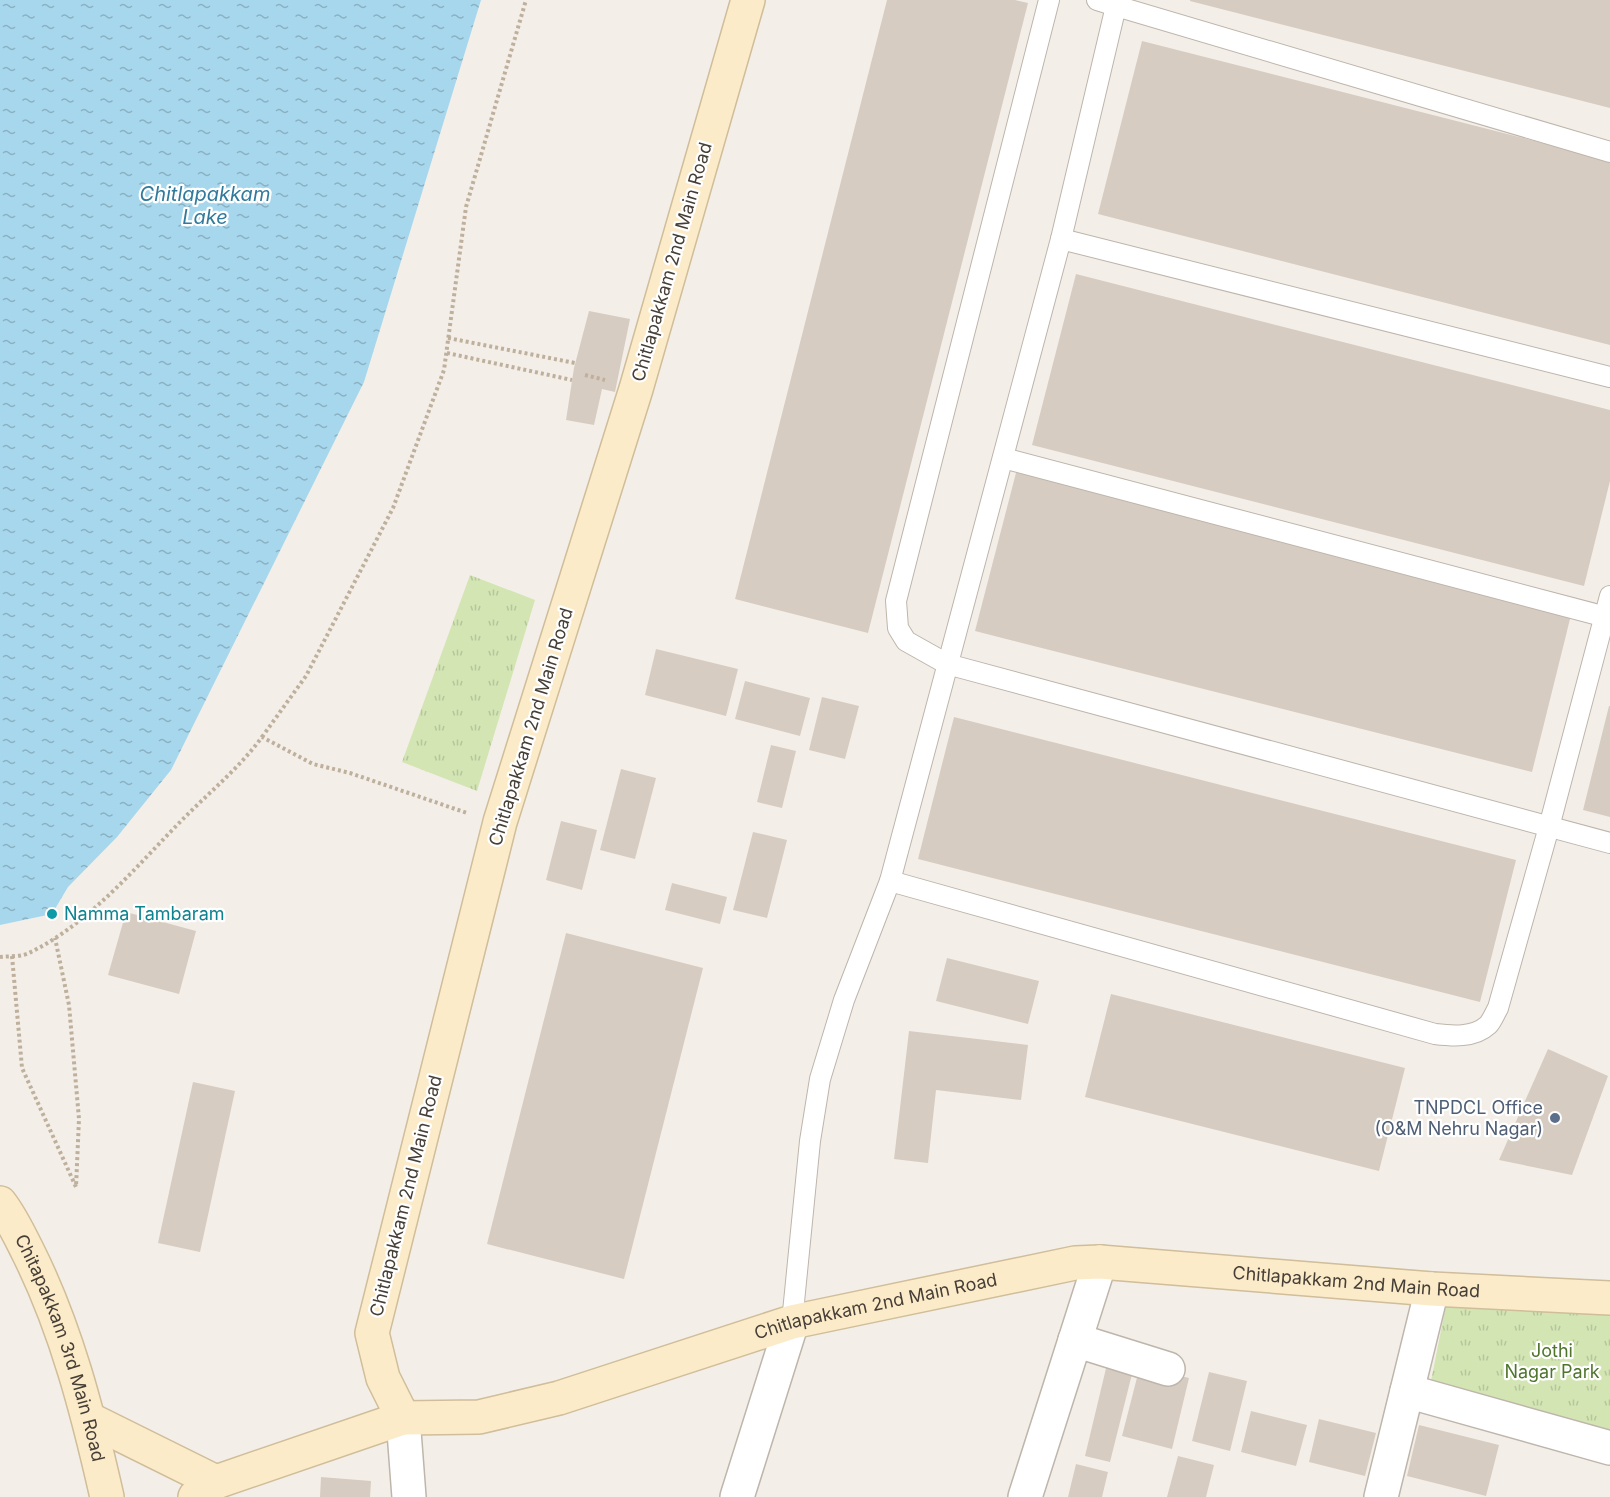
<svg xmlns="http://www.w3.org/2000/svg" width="1610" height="1497" font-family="Inter,sans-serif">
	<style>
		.grass { fill: url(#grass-tufts) }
		.water { fill: url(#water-ripples) }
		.building { fill: #d7ccc1 }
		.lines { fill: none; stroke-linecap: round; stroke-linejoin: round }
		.lane-casing { stroke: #beb5ab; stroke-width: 22 }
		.street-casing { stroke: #beb5ab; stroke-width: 36 }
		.secondary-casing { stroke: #d0bd99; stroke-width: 36 }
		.path { stroke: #bfb09d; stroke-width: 4; stroke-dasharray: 3 3; stroke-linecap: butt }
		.lane { stroke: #fff; stroke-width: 20 }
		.street { stroke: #fff; stroke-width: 33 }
		.secondary { stroke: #fcebc9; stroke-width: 33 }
		.culture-dot { fill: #0f9aa8; stroke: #fff; stroke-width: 2 }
		.service-dot { fill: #5c6f8a; stroke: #fff; stroke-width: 2 }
		.labels { text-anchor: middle; stroke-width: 4.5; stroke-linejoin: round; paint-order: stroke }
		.street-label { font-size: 18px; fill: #463f37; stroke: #fff }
		.culture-label { font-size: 18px; fill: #0d838f; stroke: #fff; text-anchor: start }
		.service-label { font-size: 18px; fill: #4e5e75; stroke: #fff; text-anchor: end }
		.park-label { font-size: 18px; fill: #4f752d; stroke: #fff }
		.water-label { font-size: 20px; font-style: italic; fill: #317a9c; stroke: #fff }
	</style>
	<defs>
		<pattern id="grass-tufts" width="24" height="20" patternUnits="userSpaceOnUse" patternTransform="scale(1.5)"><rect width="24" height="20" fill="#d3e5b3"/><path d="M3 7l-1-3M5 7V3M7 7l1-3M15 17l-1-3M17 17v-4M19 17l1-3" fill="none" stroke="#b6c69b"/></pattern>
		<pattern id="water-ripples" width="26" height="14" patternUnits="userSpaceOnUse" patternTransform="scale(1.5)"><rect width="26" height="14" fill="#a7d7ed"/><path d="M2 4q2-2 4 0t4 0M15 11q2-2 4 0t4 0" fill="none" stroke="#8ab0c1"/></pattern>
	</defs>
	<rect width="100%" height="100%" fill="#f3efe8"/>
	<g class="grass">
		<polygon points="470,575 535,600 477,791 402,762"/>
		<polygon points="1447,1300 1610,1311 1610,1435 1431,1381"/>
	</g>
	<polygon class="water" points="0,0 481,0 364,382 171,770 117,837 68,887 52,914 0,925"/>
	<g class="building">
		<polygon points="887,0 1015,0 1028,3 868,633 735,599"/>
		<polygon points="1190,0 1610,0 1610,108 1190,1"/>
		<polygon points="1142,41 1610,160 1610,345 1098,214"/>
		<polygon points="1076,274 1610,410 1610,481 1584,586 1032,445"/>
		<polygon points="589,311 630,319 615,392 602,389 594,425 566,420 574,368"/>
		<polygon points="1017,469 1572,611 1532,772 975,631"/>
		<polygon points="656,649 738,669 726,716 645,695"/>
		<polygon points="745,681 810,698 800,736 735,719"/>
		<polygon points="822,697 859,706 845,759 809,750"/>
		<polygon points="1609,706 1610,706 1610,817 1583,810"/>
		<polygon points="954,717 1516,860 1480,1002 918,859"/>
		<polygon points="771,745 796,751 782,808 757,802"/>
		<polygon points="621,769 656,778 635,859 600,850"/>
		<polygon points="561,821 597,830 582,890 546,880"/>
		<polygon points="753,832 787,840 767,918 733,910"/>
		<polygon points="672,883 727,897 720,924 665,910"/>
		<polygon points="126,912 196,931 179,994 108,975"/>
		<polygon points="566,933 703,968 624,1279 487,1244"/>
		<polygon points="947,958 1039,981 1028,1024 936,1001"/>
		<polygon points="1111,994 1405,1068 1379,1171 1085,1097"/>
		<polygon points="909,1031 1028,1045 1021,1100 936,1090 928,1163 894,1159"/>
		<polygon points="1548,1049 1608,1076 1572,1175 1499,1160"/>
		<polygon points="193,1082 235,1091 200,1252 158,1243"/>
		<polygon points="1108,1360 1134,1366 1110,1462 1085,1456"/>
		<polygon points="1140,1366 1189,1378 1172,1449 1122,1436"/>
		<polygon points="1209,1372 1247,1381 1230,1451 1192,1441"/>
		<polygon points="1251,1411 1307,1425 1296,1466 1241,1452"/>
		<polygon points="1319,1419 1376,1433 1365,1476 1309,1462"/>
		<polygon points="1419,1425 1499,1445 1486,1496 1407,1476"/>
		<polygon points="1178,1456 1214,1465 1206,1497 1167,1497"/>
		<polygon points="1076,1464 1108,1472 1102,1497 1068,1497"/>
		<polygon points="321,1477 371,1481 370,1497 320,1497"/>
	</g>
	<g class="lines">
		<g class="lane-casing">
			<g id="lane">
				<polyline points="1049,0 896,601 898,628 906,641 947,664 1610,843"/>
				<polyline points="1116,6 1610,152"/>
				<polyline points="1061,239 1116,6 1097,0"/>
				<polyline points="1003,458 1610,618"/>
				<polyline points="890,881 1061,239 1610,377"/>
				<path d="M792,1322L810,1141L820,1079L844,1000L890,881L1435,1034C1452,1036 1474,1038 1488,1025C1492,1021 1495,1013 1498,1008L1549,827L1610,596"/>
			</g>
		</g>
		<g class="street-casing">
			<g id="street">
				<polyline points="1075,1340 1168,1369"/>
				<polyline points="1407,1391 1610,1448"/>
				<polyline points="403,1418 409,1497"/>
				<polyline points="737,1497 792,1322"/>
				<polyline points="1025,1497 1100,1262"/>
				<polyline points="1381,1497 1432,1289"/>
			</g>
		</g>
		<g class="secondary-casing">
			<g id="secondary">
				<path id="s1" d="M748,0L636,389L500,822L372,1333L383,1378L403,1418L479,1417L559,1398L792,1322L1075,1263L1100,1262L1432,1289L1610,1298"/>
				<path id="s2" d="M0,1203C11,1217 19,1234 27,1250C66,1327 88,1413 107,1497"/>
				<polyline points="89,1419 216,1482"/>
				<polyline points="195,1497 216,1482 403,1418"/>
			</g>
		</g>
		<g class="path">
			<polyline points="448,338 575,363"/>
			<polyline points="447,353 572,380"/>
			<polyline points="585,375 605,380"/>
			<polyline points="262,737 306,676 393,508 444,370 466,207 526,0"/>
			<polyline points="12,956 22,1068 76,1187 79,1119 69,1005 55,938"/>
			<path d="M0,957C10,956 23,957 31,952C93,921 138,864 186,816C212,790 240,767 262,737L313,764L350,773L467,813"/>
		</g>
		<use href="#lane" class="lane"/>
		<use href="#street" class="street"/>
		<use href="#secondary" class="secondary"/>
	</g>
	<circle class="culture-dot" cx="52" cy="914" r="6"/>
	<circle class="service-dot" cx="1555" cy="1118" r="6"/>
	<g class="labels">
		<g class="street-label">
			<text transform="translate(672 262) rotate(-74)" y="6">Chitlapakkam 2nd Main Road</text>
			<text transform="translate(531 727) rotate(-73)" y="6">Chitlapakkam 2nd Main Road</text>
			<text transform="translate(406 1196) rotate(-76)" y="6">Chitlapakkam 2nd Main Road</text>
			<text dy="6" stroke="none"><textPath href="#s1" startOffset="2451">Chitlapakkam 2nd Main Road</textPath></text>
			<text dy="6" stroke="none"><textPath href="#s1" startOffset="1965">Chitlapakkam 2nd Main Road</textPath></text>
			<text dy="6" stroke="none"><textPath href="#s2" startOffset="158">Chitapakkam 3rd Main Road</textPath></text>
		</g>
		<g class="culture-label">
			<text x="64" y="920">Namma Tambaram</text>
		</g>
		<g class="service-label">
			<text x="1543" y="1114">TNPDCL Office<tspan x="1543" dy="21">(O&amp;M Nehru Nagar)</tspan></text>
		</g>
		<g class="park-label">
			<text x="1552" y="1357">Jothi<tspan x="1552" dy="21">Nagar Park</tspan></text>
		</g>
		<g class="water-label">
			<text x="205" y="201">Chitlapakkam<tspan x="205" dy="23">Lake</tspan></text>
		</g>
	</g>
</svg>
